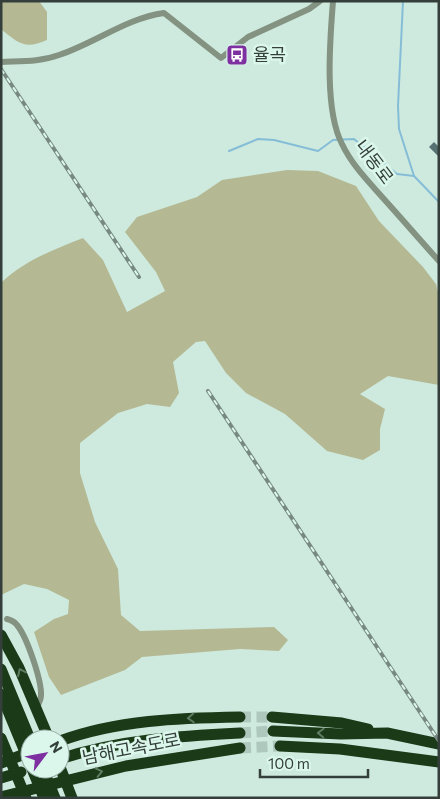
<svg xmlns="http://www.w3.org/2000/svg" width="440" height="799" font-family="Commissioner,'Noto Sans KR',sans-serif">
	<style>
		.green { fill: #b4b993 }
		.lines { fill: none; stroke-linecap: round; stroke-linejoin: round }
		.stream { stroke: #85bdd7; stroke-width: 2 }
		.building { fill: #567273 }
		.highway-tunnel { stroke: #afc8be; stroke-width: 11; stroke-dasharray: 11 5.5; stroke-linecap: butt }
		.street { stroke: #839281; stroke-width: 6 }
		.highway { stroke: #1b3a18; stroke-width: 11 }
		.rail-casing { stroke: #778982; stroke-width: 4 }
		.rail { stroke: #dbf7ec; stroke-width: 2; stroke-dasharray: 5.5; stroke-linecap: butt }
		.oneway { stroke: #5e7c62 }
		.labels { text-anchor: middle; stroke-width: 5; stroke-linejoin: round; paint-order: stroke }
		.poi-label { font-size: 18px; fill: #343f3b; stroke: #dbf7ec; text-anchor: start }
		.street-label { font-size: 18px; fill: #343f3b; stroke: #dbf7ec }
	</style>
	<rect width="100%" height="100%" fill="#ceeadf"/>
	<g class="green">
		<path d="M1,1H39L47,12V40C25,50 18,43 1,29Z"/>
		<path d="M287,170L318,171L356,186L379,221L423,267L436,284L439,296V385L388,376L360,394L385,409L380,429V450L363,460L327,451L285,414L246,393L226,373L205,341L196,342L173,362L179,393L170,407L147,404L118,413L80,443V473L95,522L118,569L121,615L140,631L274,627L288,640L279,651L240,649L142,657L125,670L61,695L49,677L34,632L54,619L68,614L69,600L47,589L24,584L1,595V283C25,260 53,250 83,238L103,260L127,312L165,291L156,272L125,232L137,217L197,197L222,180Z"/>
	</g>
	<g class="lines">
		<g class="stream">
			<polyline points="403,1 398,106 399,129 414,176 439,202"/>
			<polyline points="229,151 258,139 274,140 318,151 333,140 354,139 397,174 414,176"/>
		</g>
	</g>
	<polygon class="building" points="434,142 439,147 439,157 429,147"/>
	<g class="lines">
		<g class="highway-tunnel">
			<polyline points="240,717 272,717"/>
			<polyline points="240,733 273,731"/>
			<polyline points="240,748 280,746"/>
		</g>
		<g class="street">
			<path d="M333,1C330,40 324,109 342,144C352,165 368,181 383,198C402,219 420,240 439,261"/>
			<path d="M1,62C21,61 40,62 59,55C95,43 127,18 164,13L221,58L248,37L309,9L320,1"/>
			<path d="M7,619C11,620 14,621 17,625C27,637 42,681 41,696C41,700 38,704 37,708"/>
		</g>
		<g class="highway">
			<polyline points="1,635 19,668 49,739"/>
			<polyline points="1,669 30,739"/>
			<polyline points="1,694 30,764"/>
			<polyline points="272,717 342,723 368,729"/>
			<polyline points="273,731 341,734 387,733 439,744"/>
			<polyline points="1,738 26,798"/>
			<path d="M60,741C117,720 179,718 240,717"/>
			<polyline points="280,746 340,749 439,762"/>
			<path d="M60,759C117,740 180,736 240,733"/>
			<polyline points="1,763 30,752"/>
			<polyline points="60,767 72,798"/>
			<polyline points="32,769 44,798"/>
			<polyline points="43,769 55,798"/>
			<polyline points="1,778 21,772"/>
			<polyline points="1,797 126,766 240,748"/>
		</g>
		<g class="rail-casing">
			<g id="rail">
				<polyline points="1,69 139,277"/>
				<polyline points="208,391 439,741"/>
			</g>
		</g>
		<use href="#rail" class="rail"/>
	</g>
	<defs><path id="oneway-chevron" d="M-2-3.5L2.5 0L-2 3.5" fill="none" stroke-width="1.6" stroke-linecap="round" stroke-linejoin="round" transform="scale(1.25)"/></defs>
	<g class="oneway">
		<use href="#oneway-chevron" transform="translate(21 672) rotate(-115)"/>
		<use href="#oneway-chevron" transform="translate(191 718) rotate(177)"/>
		<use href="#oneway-chevron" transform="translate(321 733) rotate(-178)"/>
		<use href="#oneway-chevron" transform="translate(99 772) rotate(-13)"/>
	</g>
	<defs>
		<g id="bus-square" transform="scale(1.125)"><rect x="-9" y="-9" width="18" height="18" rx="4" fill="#7e30a0" stroke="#dbf7ec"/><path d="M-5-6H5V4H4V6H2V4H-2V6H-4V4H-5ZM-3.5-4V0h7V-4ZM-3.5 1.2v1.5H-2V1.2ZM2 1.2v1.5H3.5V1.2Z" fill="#fff"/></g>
	</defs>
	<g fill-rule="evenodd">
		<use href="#bus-square" x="237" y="55"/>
	</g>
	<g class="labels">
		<g class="poi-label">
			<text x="253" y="61">율곡</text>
		</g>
		<g class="street-label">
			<text transform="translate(374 162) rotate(53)" y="6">내동로</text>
			<text transform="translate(131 749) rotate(-11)" y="6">남해고속도로</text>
		</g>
	</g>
	<rect width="440" height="799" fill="none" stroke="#343f3b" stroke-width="5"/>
	<g transform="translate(45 754) rotate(58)"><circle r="24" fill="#dbf7ec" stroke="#98ada5"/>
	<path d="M0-4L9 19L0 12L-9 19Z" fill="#7e30a0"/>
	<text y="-8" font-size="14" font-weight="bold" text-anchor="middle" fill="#343f3b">N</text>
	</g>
	<path d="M260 769v8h108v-8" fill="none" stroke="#343f3b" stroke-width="2.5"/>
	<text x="268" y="769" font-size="15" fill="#343f3b" stroke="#dbf7ec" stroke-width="4" paint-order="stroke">100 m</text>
</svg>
